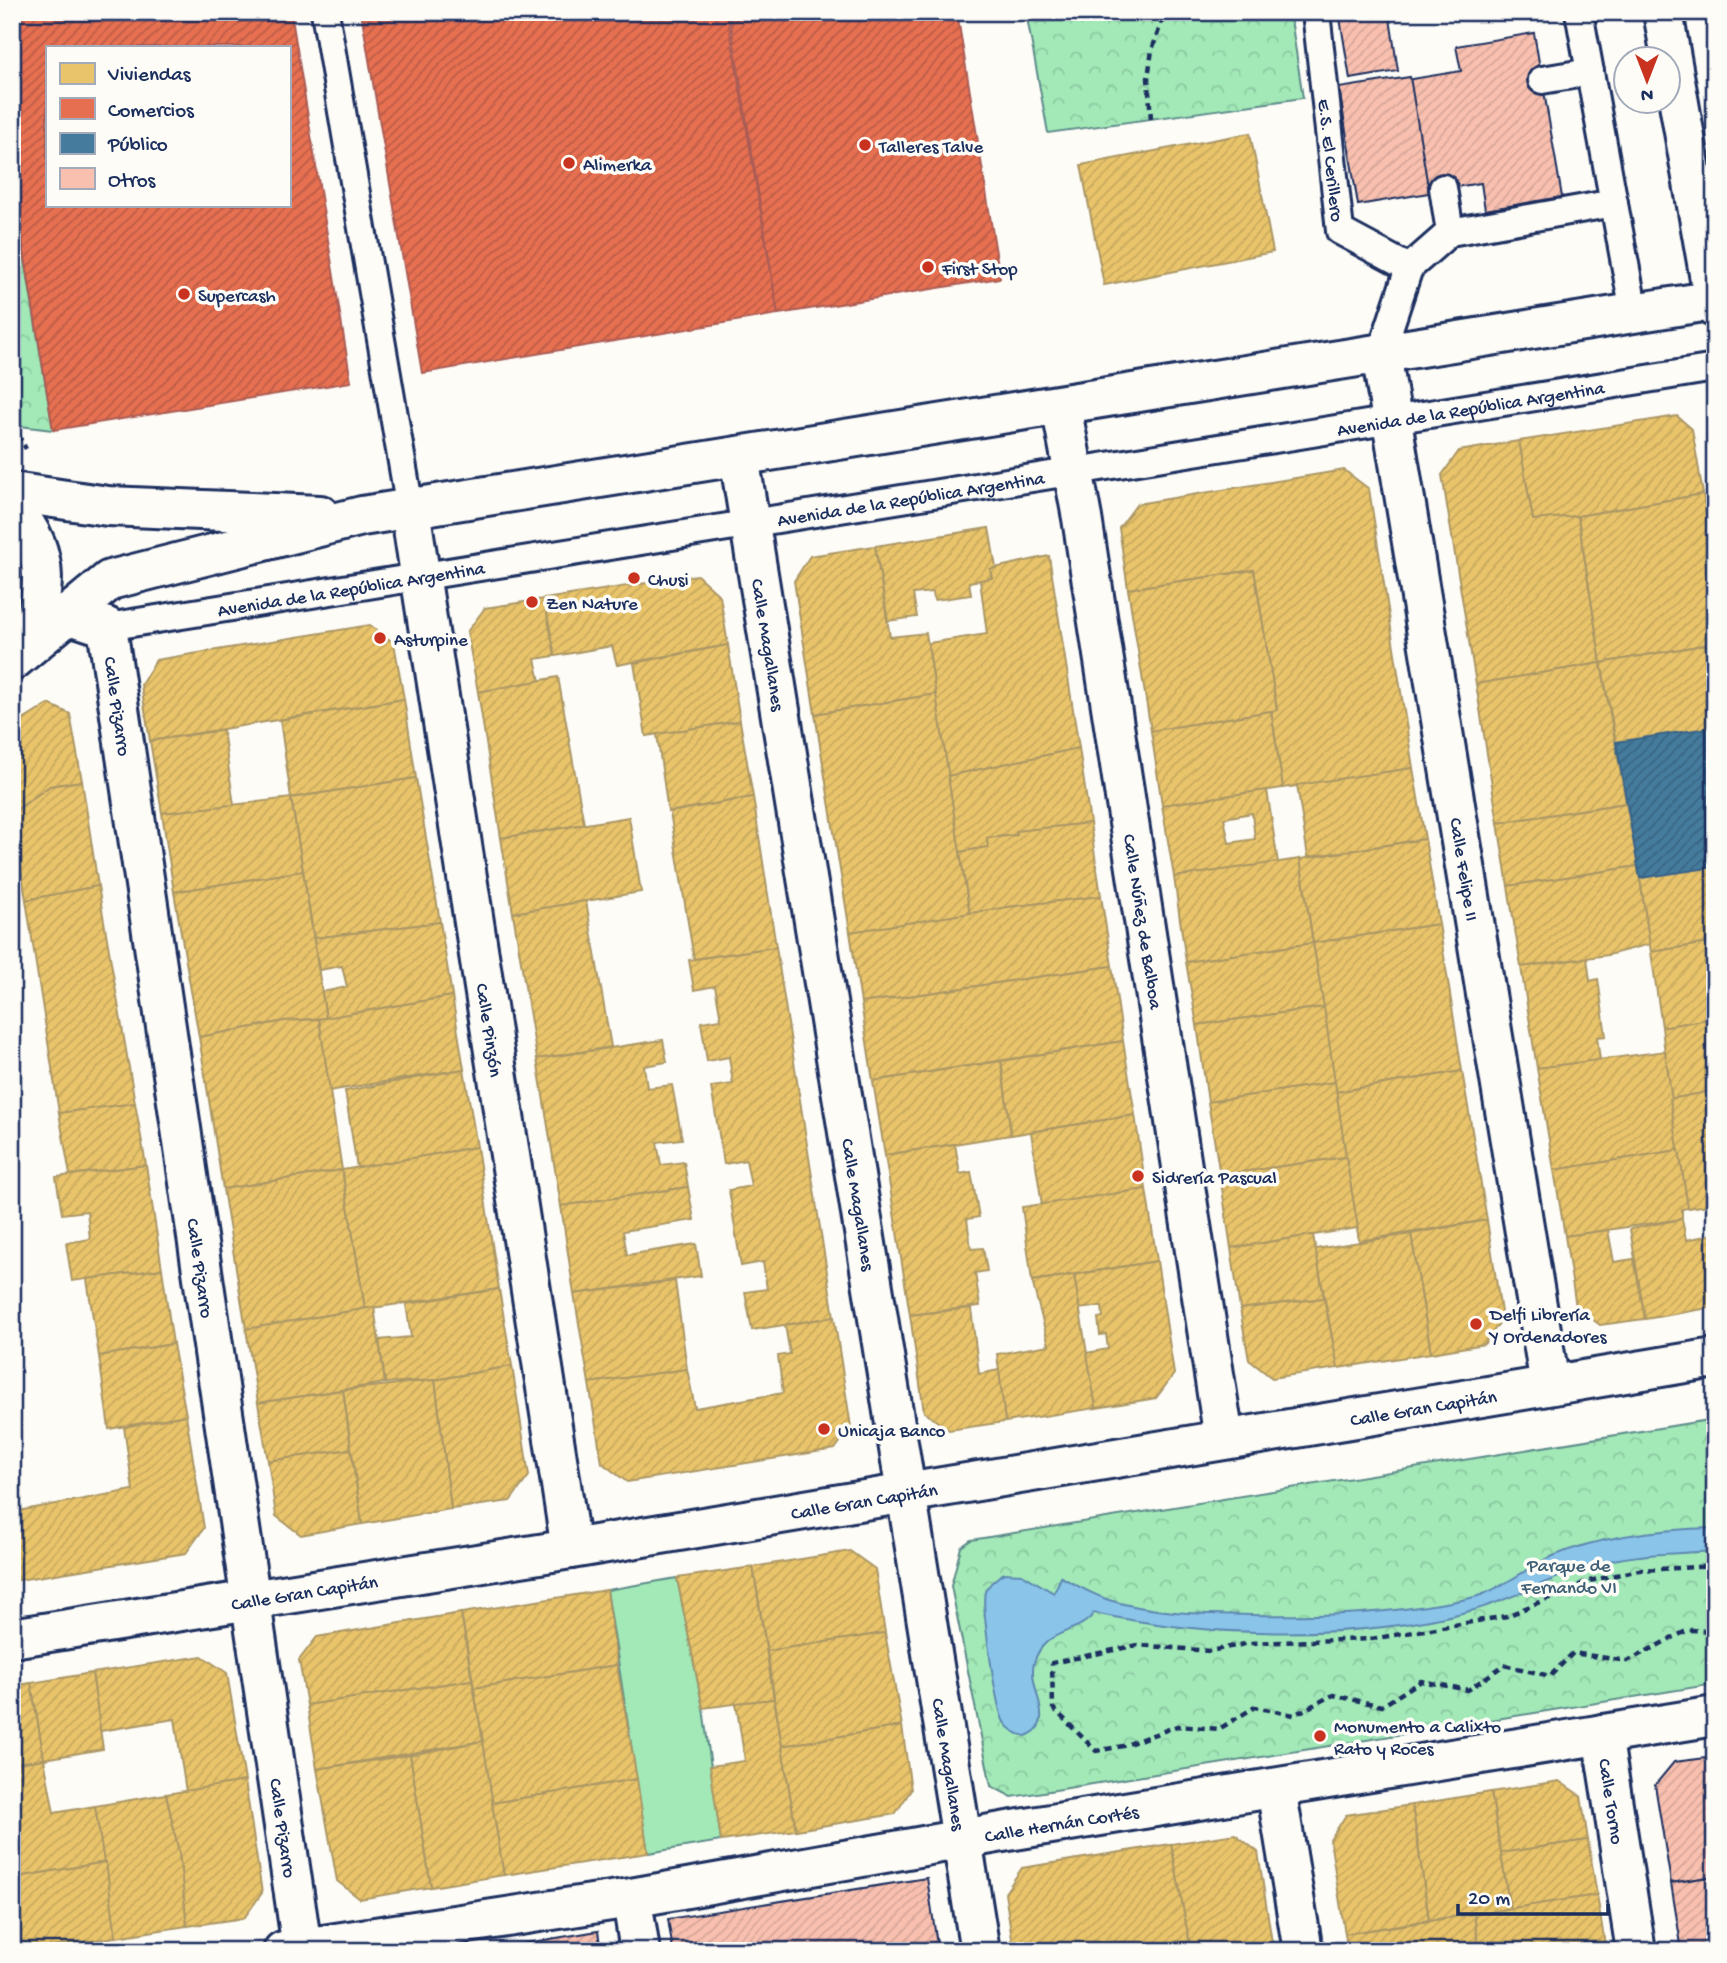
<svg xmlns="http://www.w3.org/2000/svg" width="1727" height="1963" font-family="'Gochi Hand',sans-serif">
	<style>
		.grass { fill: #a2e9b7; stroke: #5e8c8a; stroke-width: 2 }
		.park { fill: url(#park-crowns); stroke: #5e8c8a; stroke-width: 2 }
		.water { fill: #8ac4e9; stroke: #5e88b1; stroke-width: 2 }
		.homes { fill: url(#homes-hatch); stroke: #ab9766; stroke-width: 2; fill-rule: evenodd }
		.shops { fill: url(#shops-hatch); stroke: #aa5c55; stroke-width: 2; fill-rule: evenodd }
		.public { fill: url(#public-hatch); stroke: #38648a; stroke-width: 2 }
		.building { fill: url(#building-hatch); stroke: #1b2f5e; stroke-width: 2 }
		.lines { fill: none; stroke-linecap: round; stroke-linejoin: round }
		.service-casing { stroke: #1b2f5e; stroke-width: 32 }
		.pedestrian-casing { stroke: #1b2f5e; stroke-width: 44 }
		.minor-casing { stroke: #1b2f5e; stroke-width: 44 }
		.tertiary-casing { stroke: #1b2f5e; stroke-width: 44 }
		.path { stroke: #1b2f5e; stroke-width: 4.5; stroke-dasharray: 7 5; stroke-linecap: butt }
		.service { stroke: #fdfcf7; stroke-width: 26 }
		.pedestrian { stroke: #fdfcf7; stroke-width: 38 }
		.minor { stroke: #fdfcf7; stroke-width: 38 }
		.tertiary { stroke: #fdfcf7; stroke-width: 38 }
		.poi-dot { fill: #c8321e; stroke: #fdfcf7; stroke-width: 2.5 }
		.labels { text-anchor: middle; stroke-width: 7; stroke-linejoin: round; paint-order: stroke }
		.poi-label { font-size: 19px; fill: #1b2f5e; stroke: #fdfcf7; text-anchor: start }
		.street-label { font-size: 19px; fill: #1b2f5e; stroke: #fdfcf7 }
		.park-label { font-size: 19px; fill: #3d5e74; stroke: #fdfcf7 }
	</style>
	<defs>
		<pattern id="park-crowns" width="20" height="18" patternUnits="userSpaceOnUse" patternTransform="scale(1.75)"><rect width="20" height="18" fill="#a2e9b7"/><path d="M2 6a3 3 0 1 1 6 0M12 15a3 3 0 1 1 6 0" fill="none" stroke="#8bc8a0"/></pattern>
		<pattern id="homes-hatch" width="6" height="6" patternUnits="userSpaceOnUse" patternTransform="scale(1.75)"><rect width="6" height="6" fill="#e9c46a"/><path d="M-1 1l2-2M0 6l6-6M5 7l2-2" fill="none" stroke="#c7a95e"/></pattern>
		<pattern id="shops-hatch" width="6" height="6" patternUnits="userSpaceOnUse" patternTransform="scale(1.75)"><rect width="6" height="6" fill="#e76f51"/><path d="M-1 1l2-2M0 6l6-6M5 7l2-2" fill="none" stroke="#ba5c46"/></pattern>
		<pattern id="public-hatch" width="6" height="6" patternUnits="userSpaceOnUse" patternTransform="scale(1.75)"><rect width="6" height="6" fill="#457b9d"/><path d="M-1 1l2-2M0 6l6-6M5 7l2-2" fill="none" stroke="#396583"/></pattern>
		<pattern id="building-hatch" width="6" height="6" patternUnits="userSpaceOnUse" patternTransform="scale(1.75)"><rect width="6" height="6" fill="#f9c0af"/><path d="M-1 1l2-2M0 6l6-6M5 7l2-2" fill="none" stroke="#d5a599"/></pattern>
	</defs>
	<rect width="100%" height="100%" fill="#fdfcf7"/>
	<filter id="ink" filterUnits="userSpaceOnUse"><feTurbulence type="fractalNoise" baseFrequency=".0143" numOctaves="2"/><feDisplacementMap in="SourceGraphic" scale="14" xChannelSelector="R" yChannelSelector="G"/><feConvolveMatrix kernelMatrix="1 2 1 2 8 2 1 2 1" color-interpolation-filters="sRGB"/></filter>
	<g filter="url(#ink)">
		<g class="grass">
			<path d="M12,552C23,570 26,599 12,616Z"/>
			<polygon points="677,1578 703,1708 721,1841 648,1853 607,1590"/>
		</g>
		<g class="park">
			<polygon points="1026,12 1290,12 1303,98 1048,133"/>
			<polygon points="12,182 53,430 12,425"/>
			<polygon points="1715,1419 1715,1684 1012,1797 991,1786 951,1586 961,1547 971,1540"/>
		</g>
		<path class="water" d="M1715,1528V1551C1670,1554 1627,1553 1583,1568C1546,1580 1512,1599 1474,1610C1359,1641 1210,1638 1094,1613C1078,1636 1044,1627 1034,1663C1027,1688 1059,1724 1026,1736C1018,1735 1009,1730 1004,1722C996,1709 981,1606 985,1592C989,1583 996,1578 1004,1573L1022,1574L1054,1593L1061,1577C1076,1585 1093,1595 1109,1600C1155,1614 1204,1614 1251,1615C1311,1616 1367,1615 1426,1606C1443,1603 1462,1601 1478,1596C1506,1586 1526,1568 1553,1556C1601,1536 1663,1529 1715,1528Z"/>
		<g class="homes">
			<polygon points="1250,133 1273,252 1104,285 1081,165"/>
			<polygon points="1677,416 1692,429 1703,494 1578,516 1533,520 1519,441"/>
			<polygon points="1519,441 1533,520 1578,516 1601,663 1476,684 1442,475 1459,451"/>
			<polygon points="1344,470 1369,489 1413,768 1283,788 1271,711 1277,710 1254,570 1128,589 1119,528 1137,504"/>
			<polygon points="1703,494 1715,563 1715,643 1601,663 1578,516"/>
			<polygon points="989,528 996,568 990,569 992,578 969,582 971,595 934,600 933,592 913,594 917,617 888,621 875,546"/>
			<polygon points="875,546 890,637 926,633 936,694 815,714 794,581 810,556"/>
			<polygon points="1049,556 1079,748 948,776 928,643 987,634 980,580 992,578 990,569"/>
			<polygon points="1254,570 1277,710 1151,731 1128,589"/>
			<polygon points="697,575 720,596 728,645 617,665 612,646 555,656 544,599"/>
			<polygon points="544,599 555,656 535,659 540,681 478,692 467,632 485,608"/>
			<polygon points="370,625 394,643 404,699 150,741 141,685 156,660"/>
			<polygon points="1715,643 1715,727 1616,742 1601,663"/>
			<polygon points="728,645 740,721 646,736 634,663"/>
			<polygon points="1601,663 1626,803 1498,823 1476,684"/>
			<polygon points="558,677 584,824 501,838 478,692"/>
			<polygon points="936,694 970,915 850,932 815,714"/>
			<polygon points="404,699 416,778 291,798 280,720"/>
			<polygon points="49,704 70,714 82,781 50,786 12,813 12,727"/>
			<polygon points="1271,711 1283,788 1162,805 1151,731"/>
			<polygon points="740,721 753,797 668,812 657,734"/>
			<polygon points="223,730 234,805 162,813 150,741"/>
			<polygon points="1079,748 1090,823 1016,831 1017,835 987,838 988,847 960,852 948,776"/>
			<polygon points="1413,768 1425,839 1308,857 1297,785"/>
			<polygon points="416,778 440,922 314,938 291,798"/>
			<polygon points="82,781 98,886 26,900 12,813 50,786"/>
			<path d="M1267,790L1278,863L1174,877L1162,805ZM1252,813L1255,839L1229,843L1224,818Z"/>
			<polygon points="753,797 776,947 694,959 670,812"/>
			<polygon points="291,798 303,871 174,892 162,813"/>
			<polygon points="1626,803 1638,866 1508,886 1498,823"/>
			<polygon points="629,817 641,892 513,913 501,838"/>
			<polygon points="1090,823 1101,896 1008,907 970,915 960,852 988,847 987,838 1017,835 1016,831"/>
			<polygon points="1425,839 1439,924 1313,943 1300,859"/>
			<polygon points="1300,859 1313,943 1186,962 1174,877"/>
			<polygon points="1638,866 1650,944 1608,955 1521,967 1508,886"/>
			<polygon points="1715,867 1715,942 1651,952 1640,878"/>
			<polygon points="303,871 326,1018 285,1021 199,1037 174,892"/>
			<polygon points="98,886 135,1103 59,1113 26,900"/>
			<polygon points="1101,896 1112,966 861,1003 850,932 1008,907"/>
			<polygon points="586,901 611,1047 537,1059 513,913"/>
			<polygon points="440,922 452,996 326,1018 322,992 347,987 342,966 319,970 314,938"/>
			<polygon points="1439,924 1462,1071 1336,1092 1313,943"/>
			<polygon points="1715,942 1715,1018 1662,1027 1651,952"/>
			<polygon points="1313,943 1324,1007 1197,1025 1186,962"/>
			<polygon points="776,947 834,1317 752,1330 745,1292 767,1289 763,1262 741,1266 729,1190 751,1186 746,1160 724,1164 711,1087 733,1084 729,1057 707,1061 701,1022 721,1019 715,986 694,990 689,960"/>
			<polygon points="1587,958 1590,981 1598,979 1606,1036 1597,1037 1600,1060 1537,1068 1521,967"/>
			<polygon points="1112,966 1123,1041 873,1081 861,1003"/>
			<polygon points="452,996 464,1069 328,1091 319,1019"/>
			<polygon points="1324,1007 1335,1082 1208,1102 1197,1025"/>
			<polygon points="1715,1018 1715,1091 1670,1099 1662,1027"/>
			<polygon points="319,1019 342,1170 223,1189 199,1037 285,1021"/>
			<polygon points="663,1040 667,1062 644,1066 647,1088 672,1085 682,1139 657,1142 661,1165 684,1162 688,1187 561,1206 537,1059"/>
			<polygon points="1123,1041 1135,1115 1011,1135 1001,1061"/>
			<polygon points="1665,1051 1679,1150 1554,1170 1537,1068"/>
			<polygon points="1001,1061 1011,1135 885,1155 873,1081"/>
			<polygon points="464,1069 477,1147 357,1168 345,1091"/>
			<polygon points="1462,1071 1487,1220 1359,1241 1336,1092"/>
			<polygon points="1335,1082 1346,1157 1220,1175 1208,1102"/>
			<polygon points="1712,1091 1715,1204 1688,1208 1670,1099"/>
			<polygon points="135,1103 146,1165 70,1175 59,1113"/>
			<polygon points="1135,1115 1146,1189 1042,1205 1031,1132"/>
			<polygon points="955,1144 960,1174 971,1172 979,1217 967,1219 971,1249 983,1248 987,1271 975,1273 980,1306 910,1315 885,1155"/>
			<polygon points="477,1147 499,1289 365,1309 342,1170"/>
			<polygon points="1679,1150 1688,1208 1682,1209 1682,1219 1565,1236 1554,1170"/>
			<polygon points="1346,1157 1358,1228 1231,1248 1220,1175"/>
			<polygon points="146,1165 162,1269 72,1281 66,1243 90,1239 87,1211 62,1214 56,1177"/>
			<polygon points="342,1170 365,1309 246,1329 223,1189"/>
			<polygon points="688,1187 694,1220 623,1231 627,1255 696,1244 701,1276 574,1294 561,1206"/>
			<polygon points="1146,1189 1157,1261 1032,1281 1022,1207"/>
			<polygon points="1682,1219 1686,1240 1715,1234 1715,1307 1645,1319 1630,1229"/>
			<polygon points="1487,1220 1502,1319 1484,1344 1431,1353 1411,1234"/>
			<polygon points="1608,1230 1614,1262 1634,1259 1645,1319 1600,1325 1576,1307 1565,1236"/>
			<polygon points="1411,1234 1431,1353 1338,1368 1315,1249"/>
			<polygon points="1313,1235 1324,1298 1240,1309 1231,1248"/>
			<polygon points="1157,1261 1174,1374 1156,1398 1096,1408 1086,1353 1108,1349 1106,1334 1100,1335 1098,1318 1103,1317 1102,1306 1079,1309 1074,1275"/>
			<polygon points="162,1269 173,1344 99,1356 87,1279"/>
			<polygon points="1074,1275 1096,1408 1005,1422 997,1354 1049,1345 1032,1281"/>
			<polygon points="675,1281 687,1369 589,1383 574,1294"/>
			<polygon points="499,1289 512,1366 435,1380 385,1383 379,1340 411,1337 406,1304"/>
			<polygon points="1324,1298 1338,1368 1272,1378 1249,1360 1240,1309"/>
			<polygon points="374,1307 385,1383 258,1403 246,1329"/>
			<polygon points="971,1308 979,1374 999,1370 1005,1422 949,1430 924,1412 910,1315"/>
			<polygon points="834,1317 851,1427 835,1449 627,1482 602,1463 589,1383 687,1369 695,1408 783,1393 778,1356 790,1354 785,1325"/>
			<polygon points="173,1344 186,1415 109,1429 99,1356"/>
			<polygon points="512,1366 529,1476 510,1501 451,1509 435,1380"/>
			<polygon points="435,1380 451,1509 362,1524 343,1390"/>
			<polygon points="343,1390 351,1449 268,1461 258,1403"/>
			<polygon points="186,1415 204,1528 186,1553 12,1581 12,1512 133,1490 124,1427"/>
			<polygon points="351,1449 362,1524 301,1535 276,1516 268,1461"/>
			<polygon points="850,1551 875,1569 885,1633 767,1651 753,1567"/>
			<polygon points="753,1567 774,1699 703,1708 677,1578"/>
			<polygon points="607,1590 617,1665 474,1688 461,1613"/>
			<polygon points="461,1613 472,1680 307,1705 299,1660 317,1637"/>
			<polygon points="885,1633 902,1726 782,1746 767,1651"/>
			<polygon points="202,1656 227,1673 245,1781 186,1792 175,1719 100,1731 92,1673"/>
			<polygon points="617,1665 637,1779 492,1803 474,1688"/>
			<polygon points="92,1673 103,1749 44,1759 31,1683"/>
			<polygon points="472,1680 483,1741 317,1769 307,1705"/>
			<polygon points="31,1683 44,1759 12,1764 12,1686"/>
			<polygon points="774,1699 796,1830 721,1841 710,1766 745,1761 736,1703"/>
			<polygon points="902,1726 911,1790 895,1814 796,1830 782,1746"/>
			<polygon points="483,1741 504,1875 431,1887 410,1755"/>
			<polygon points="410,1755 431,1887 360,1899 337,1881 317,1769"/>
			<polygon points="44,1759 54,1813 95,1806 106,1862 12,1878 12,1764"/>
			<polygon points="637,1779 648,1853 504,1875 492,1803"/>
			<polygon points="245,1781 262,1893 244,1918 187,1926 179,1853 166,1794"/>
			<polygon points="1559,1781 1581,1796 1588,1840 1501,1853 1491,1792"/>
			<polygon points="1491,1792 1510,1909 1429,1920 1412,1805"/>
			<polygon points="166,1794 179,1853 187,1926 116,1937 95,1806"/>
			<polygon points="1412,1805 1429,1920 1345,1934 1330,1840 1346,1815"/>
			<polygon points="1235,1834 1258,1852 1273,1949 1191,1951 1171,1844"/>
			<polygon points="1588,1840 1597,1895 1510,1909 1501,1853"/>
			<polygon points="1171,1844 1191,1951 1014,1951 1005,1893 1022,1868"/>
			<polygon points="106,1862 116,1937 32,1950 12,1935 12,1878"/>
			<polygon points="1597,1895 1606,1951 1479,1951 1474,1914"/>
			<polygon points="1474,1914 1479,1951 1348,1951 1345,1934"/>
		</g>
		<g class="shops">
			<path d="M12,12H291L351,382L53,430L12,177ZM47,47H289V205H47Z"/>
			<polygon points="361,12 727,12 778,314 422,373"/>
			<polygon points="729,12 957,12 1000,278 778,314"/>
		</g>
		<polygon class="public" points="1715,727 1715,867 1640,878 1616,742"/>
		<g class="building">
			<polygon points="1339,12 1389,12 1398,71 1350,79"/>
			<polygon points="1534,33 1562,197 1485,210 1481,183 1418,193 1400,81 1461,71 1456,46"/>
			<polygon points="1410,77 1429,193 1358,205 1339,88"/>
			<polygon points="1715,1757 1715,1876 1671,1883 1655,1785 1674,1762"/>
			<polygon points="1715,1876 1715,1951 1682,1951 1671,1883"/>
			<polygon points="927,1878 938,1951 673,1951 668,1919"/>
			<polygon points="598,1931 601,1951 479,1951"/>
		</g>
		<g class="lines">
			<g class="service-casing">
				<g id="service">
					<polyline points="325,12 410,509"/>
					<path id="s1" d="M1316,12L1340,231L1409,268"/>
					<polyline points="1579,12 1634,313"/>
					<polyline points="1542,80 1590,72"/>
					<polyline points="1443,188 1450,232"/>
					<polyline points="1381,353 1409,268 1450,232 1614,203"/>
					<path id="s2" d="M107,627L1715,368"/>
				</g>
			</g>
			<g class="pedestrian-casing">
				<polyline id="pedestrian" points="635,1919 640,1951"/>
			</g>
			<g class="minor-casing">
				<g id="minor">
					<polyline points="1663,12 1715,308"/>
					<path id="s3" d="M1381,353L1550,1385"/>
					<path id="s4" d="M1061,405L1082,518L1224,1439"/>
					<path id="s5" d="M739,456L980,1951"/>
					<path d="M12,509C54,552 45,598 26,649"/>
					<path id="s6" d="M410,509L571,1549"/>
					<path id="s7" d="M67,614L107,627L302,1948"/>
					<path id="s8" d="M12,1638L571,1549L1715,1358"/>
					<path id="s9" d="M1602,1734L1636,1951"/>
					<polyline points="1276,1788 1303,1951"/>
					<path id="s10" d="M283,1951L631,1898L1008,1831L1715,1716"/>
				</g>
			</g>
			<g class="tertiary-casing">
				<g id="tertiary">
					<polyline points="12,492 108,506 320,515"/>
					<polyline points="12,661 110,580 362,516 1715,300"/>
				</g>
			</g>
			<g class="path">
				<polyline points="1151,119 1148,78 1152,50 1165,12"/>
				<polyline points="12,424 26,449"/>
				<polyline points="1715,1566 1639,1570 1589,1581 1507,1616 1371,1639 1250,1643 1210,1651 1138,1645 1052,1663 1053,1708 1096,1751 1123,1746 1177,1726 1219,1729 1255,1707 1294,1715 1333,1695 1382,1706 1421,1681 1468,1690 1504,1665 1550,1676 1573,1653 1627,1661 1688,1630 1715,1631"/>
			</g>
			<use href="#service" class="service"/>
			<use href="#pedestrian" class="pedestrian"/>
			<use href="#minor" class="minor"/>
			<use href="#tertiary" class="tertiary"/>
		</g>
	</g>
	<g class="poi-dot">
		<circle cx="865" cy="145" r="7"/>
		<circle cx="569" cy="163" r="7"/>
		<circle cx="928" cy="267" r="7"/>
		<circle cx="184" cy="294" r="7"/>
		<circle cx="634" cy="578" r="7"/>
		<circle cx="532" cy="602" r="7"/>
		<circle cx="380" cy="638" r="7"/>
		<circle cx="1138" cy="1176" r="7"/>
		<circle cx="1476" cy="1324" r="7"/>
		<circle cx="824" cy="1429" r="7"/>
		<circle cx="1320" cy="1736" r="7"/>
	</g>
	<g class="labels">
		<g class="poi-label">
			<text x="879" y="152">Talleres Talve</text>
			<text x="583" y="170">Alimerka</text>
			<text x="942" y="274">First Stop</text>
			<text x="198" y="301">Supercash</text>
			<text x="648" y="585">Chusi</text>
			<text x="546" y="609">Zen Nature</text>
			<text x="394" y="645">Asturpine</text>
			<text x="1152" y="1183">Sidrería Pascual</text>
			<text x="1490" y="1320">Delfi Librería<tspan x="1490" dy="22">Y Ordenadores</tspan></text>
			<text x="838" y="1436">Unicaja Banco</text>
			<text x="1334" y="1732">Monumento a Calixto<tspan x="1334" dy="22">Rato y Roces</tspan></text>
		</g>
		<g class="street-label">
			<text dy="7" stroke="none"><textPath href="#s1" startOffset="149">E.S. El Cerillero</textPath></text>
			<text dy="7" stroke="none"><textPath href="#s2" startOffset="1381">Avenida de la República Argentina</textPath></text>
			<text dy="7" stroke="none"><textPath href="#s2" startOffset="814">Avenida de la República Argentina</textPath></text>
			<text dy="7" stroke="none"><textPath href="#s2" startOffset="247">Avenida de la República Argentina</textPath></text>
			<text dy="7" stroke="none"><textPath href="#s5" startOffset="191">Calle Magallanes</textPath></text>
			<text dy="7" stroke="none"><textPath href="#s7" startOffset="122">Calle Pizarro</textPath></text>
			<text dy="7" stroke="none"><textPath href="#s3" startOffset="523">Calle Felipe II</textPath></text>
			<text dy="7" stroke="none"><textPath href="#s4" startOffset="523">Calle Núñez de Balboa</textPath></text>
			<text dy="7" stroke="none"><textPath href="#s6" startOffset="527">Calle Pinzón</textPath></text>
			<text dy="7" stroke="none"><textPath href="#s5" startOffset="758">Calle Magallanes</textPath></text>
			<text dy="7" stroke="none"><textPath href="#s7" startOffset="690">Calle Pizarro</textPath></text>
			<text dy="7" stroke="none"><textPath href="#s8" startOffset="1430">Calle Gran Capitán</textPath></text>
			<text dy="7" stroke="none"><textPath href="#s8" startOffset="863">Calle Gran Capitán</textPath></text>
			<text dy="7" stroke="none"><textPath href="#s8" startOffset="296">Calle Gran Capitán</textPath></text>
			<text dy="7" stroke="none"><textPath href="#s5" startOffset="1325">Calle Magallanes</textPath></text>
			<text dy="7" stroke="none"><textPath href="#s9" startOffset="68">Calle Torno</textPath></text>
			<text dy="7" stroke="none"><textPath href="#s10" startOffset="789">Calle Hernán Cortés</textPath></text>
			<text dy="7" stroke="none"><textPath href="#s7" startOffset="1256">Calle Pizarro</textPath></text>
		</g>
		<g class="park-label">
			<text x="1569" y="1571">Parque de<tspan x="1569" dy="22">Fernando VI</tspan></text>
		</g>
	</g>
	<rect width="1727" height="1963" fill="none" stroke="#fdfcf7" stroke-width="42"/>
	<rect x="21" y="21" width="1685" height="1921" fill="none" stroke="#1b2f5e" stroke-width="2.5" filter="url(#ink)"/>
	<rect x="46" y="46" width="245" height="161" fill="#fdfcf7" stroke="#a3aaba" stroke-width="2"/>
	<rect x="60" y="63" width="35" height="21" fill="#e9c46a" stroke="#a3aaba" stroke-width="2"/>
	<text x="108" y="80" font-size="21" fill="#1b2f5e">Viviendas</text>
	<rect x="60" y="98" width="35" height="21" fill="#e76f51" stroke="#a3aaba" stroke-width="2"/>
	<text x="108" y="116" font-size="21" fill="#1b2f5e">Comercios</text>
	<rect x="60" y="133" width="35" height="21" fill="#457b9d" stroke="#a3aaba" stroke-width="2"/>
	<text x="108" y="150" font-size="21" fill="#1b2f5e">Público</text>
	<rect x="60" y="168" width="35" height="21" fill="#f9c0af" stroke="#a3aaba" stroke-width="2"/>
	<text x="108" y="186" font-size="21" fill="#1b2f5e">Otros</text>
	<g transform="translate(1647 80) rotate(180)"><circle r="33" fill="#fdfcf7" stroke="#a3aaba" stroke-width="2"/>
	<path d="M0-5L12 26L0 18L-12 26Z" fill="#c8321e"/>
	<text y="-10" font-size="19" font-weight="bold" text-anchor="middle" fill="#1b2f5e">N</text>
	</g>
	<path d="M1458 1904v10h150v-10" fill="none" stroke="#1b2f5e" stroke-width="3.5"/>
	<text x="1468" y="1904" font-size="21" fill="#1b2f5e" stroke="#fdfcf7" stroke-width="5" paint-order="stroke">20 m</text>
</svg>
